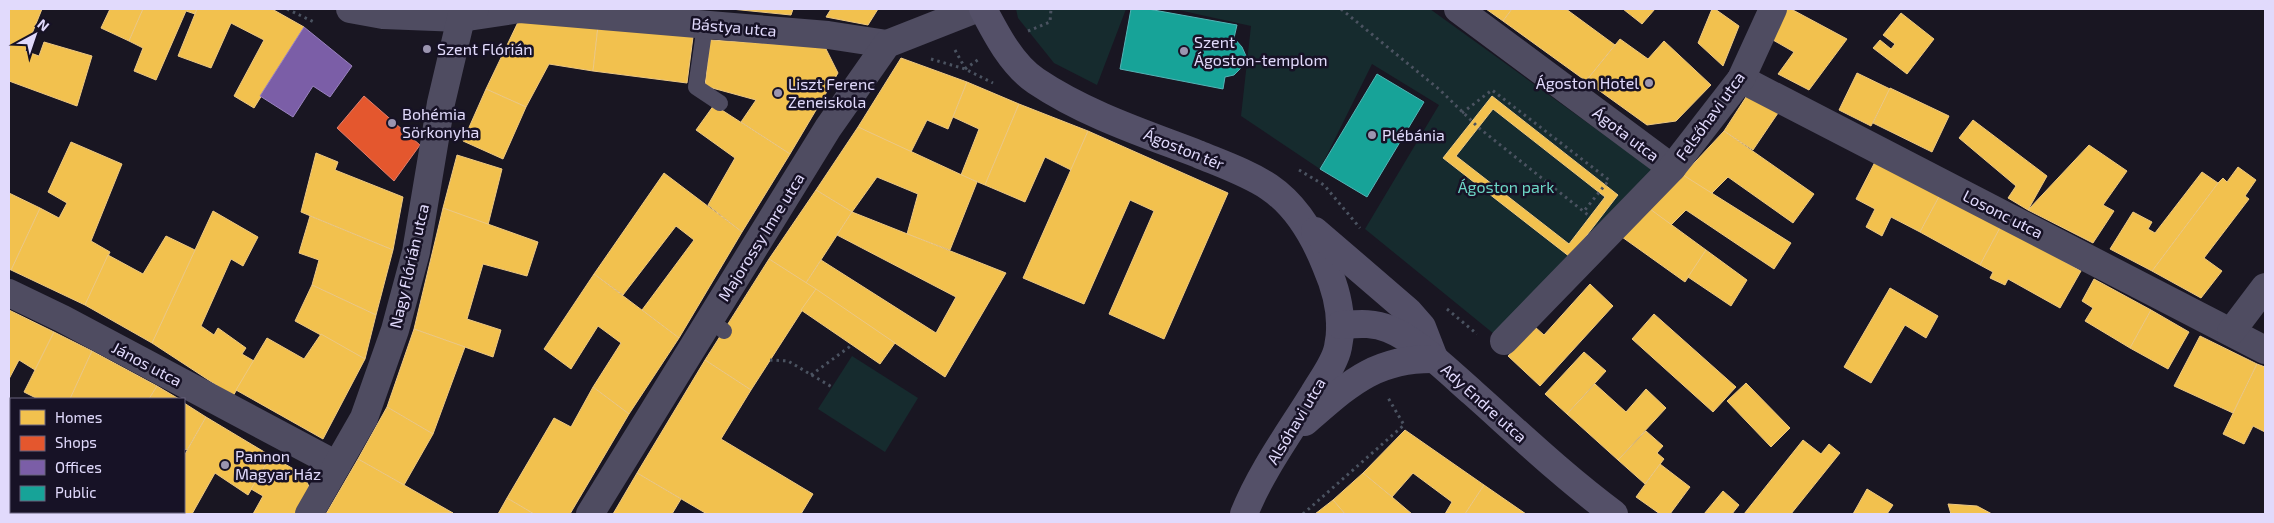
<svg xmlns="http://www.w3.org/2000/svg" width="2274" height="523" font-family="'Exo 2',sans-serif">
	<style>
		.park { fill: #162b2e }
		.homes { fill: #f2c14e; stroke: #edc882; fill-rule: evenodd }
		.shops { fill: #e4572e; stroke: #e37e6c }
		.offices { fill: #7b5ea7; stroke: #9a83c0 }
		.public { fill: #17a398; stroke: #54b4b6 }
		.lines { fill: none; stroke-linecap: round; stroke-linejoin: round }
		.path { stroke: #4b5361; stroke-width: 3; stroke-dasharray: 2.5 4; stroke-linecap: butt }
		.lane { stroke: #4f4c61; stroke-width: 16 }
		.street { stroke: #4f4c61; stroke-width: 28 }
		.secondary { stroke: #545068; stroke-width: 28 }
		.poi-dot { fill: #9b95b0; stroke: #171226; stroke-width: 2 }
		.labels { text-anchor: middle; stroke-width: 5; stroke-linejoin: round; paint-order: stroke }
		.street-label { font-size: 16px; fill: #e1dafc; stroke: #171226 }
		.poi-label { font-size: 16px; fill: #e1dafc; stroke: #171226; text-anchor: start }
		.park-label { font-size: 16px; fill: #6cd6c5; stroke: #171226 }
	</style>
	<rect width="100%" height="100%" fill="#191622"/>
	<g class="park">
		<polygon points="1016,9 1126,9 1097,85 1054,63 1018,18"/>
		<polygon points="1174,9 1430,9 1657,173 1499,338 1365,229 1439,105 1372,64 1320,169 1241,116 1251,26"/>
		<polygon points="852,356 918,398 885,452 818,409"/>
	</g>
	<g class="homes">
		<polygon points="9,9 42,9 25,51 39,56 44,42 92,56 77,106 9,81"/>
		<polygon points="110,9 143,9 129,41 101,28"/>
		<polygon points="143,9 197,9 195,14 186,11 156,80 134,71 143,48 129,41"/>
		<polygon points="197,9 272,9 304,27 254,108 234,96 264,40 231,23 211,68 178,56"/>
		<polygon points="731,9 793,9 791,15"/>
		<polygon points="831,9 878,9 868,25 826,17"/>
		<polygon points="1486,9 1512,9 1503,21"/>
		<polygon points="1512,9 1566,9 1615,45 1586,81 1503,21"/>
		<polygon points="1623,9 1655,9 1642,24"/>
		<polygon points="1712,9 1715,9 1739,26 1723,66 1698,43"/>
		<polygon points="1780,9 1791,9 1847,39 1809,90 1778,74 1794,52 1766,36"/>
		<polygon points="1901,13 1934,39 1907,74 1873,48 1880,40 1891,49 1895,44 1883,35"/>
		<polygon points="520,18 598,26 593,71 549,64 526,107 486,89"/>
		<polygon points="598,26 693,37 687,83 593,71"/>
		<polygon points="1620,39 1648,59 1664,41 1711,85 1676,121 1647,125 1586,81"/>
		<polygon points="710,40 825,47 838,73 790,154 741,122 756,100 705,86"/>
		<polygon points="901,58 967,82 948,129 927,120 911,152 858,127"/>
		<polygon points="1857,73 1890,89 1871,126 1839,110"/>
		<polygon points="967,82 1019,104 985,185 961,175 979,129 953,117"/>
		<polygon points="1890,88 1949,116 1932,152 1873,123"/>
		<polygon points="486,89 526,107 503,159 463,141"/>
		<polygon points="1748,94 1778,113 1753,150 1724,131"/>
		<path d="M1492,96L1618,195L1570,257L1443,158ZM1493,109L1605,197L1569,244L1456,156Z"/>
		<polygon points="1019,104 1088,131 1071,170 1045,157 1025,202 985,185"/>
		<polygon points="714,105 790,154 742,232 708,205 735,158 696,130"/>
		<polygon points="1973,120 2047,176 2028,210 2008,198 2016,186 1959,138"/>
		<polygon points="858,127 977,182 950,250 907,234 918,194 877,177 852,212 816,190"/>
		<polygon points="1088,131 1228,193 1164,339 1109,314 1154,211 1130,200 1084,304 1023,278"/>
		<polygon points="1724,131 1814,194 1793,223 1728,177 1711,194 1683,175"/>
		<polygon points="71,142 122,164 91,241 110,252 85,305 11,270 40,208 59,218 67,203 48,192"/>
		<polygon points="2089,145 2127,171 2103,205 2114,211 2093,243 2028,210"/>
		<polygon points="316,153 338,162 335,170 403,197 393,250 301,212"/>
		<polygon points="457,155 502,169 488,225 443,208"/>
		<polygon points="1876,160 1941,193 1920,232 1891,217 1882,236 1866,227 1875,209 1856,199"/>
		<polygon points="2238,167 2256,180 2245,196 2249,199 2204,258 2222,271 2201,298 2152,271 2218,183 2223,178 2227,182"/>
		<polygon points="2202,172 2218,183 2152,271 2110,249 2133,212 2152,222 2148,229 2155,233"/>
		<polygon points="664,173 742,232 679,338 642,310 694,240 676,226 623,295 594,274"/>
		<polygon points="1683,175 1791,243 1774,269 1686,210 1671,225 1650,209"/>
		<polygon points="816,190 852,212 806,283 769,259"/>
		<polygon points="9,193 40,208 11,270 9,269"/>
		<polygon points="1941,193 2001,226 1980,265 1920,232"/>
		<polygon points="443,208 538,242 527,276 483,264 467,319 501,330 493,357 414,329"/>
		<polygon points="1650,209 1706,250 1685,282 1622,237"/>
		<polygon points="213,211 258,237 243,266 231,259 201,326 214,335 218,328 246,348 242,354 254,361 233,396 152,343"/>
		<polygon points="852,212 1006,273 945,377 806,283 821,260 936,333 956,297 837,235"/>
		<polygon points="310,216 393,250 376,315 312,285 319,260 299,253"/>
		<polygon points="2001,226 2081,271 2060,308 2008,279 2005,285 1990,278 1993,272 1980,265"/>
		<polygon points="166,236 195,250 152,343 85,305 108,255 143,274"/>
		<polygon points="1706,250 1747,280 1731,306 1688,277"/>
		<polygon points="769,259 816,289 751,390 705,360"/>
		<polygon points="594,274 679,338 629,414 593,387 621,343 598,326 571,369 544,349"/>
		<polygon points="2094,279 2151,310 2130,348 2085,321 2093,308 2082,301"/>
		<polygon points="1590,284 1613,306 1540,386 1508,356 1535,327 1544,335"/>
		<polygon points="312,285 376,315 365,359 295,321"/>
		<polygon points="1890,288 1938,316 1926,338 1905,325 1871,383 1844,367"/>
		<polygon points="816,289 895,343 880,364 801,310"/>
		<polygon points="9,310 54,332 35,370 19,360 9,379"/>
		<polygon points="2151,310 2189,332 2168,369 2130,348"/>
		<polygon points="1654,314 1736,387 1713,412 1632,339"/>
		<polygon points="414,329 465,347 433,434 387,407"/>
		<polygon points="54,332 92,351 70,399 38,399 24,392"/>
		<polygon points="321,334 365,359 323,439 236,390 267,338 304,359"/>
		<polygon points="2200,336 2257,364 2233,413 2174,386"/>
		<polygon points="92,351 157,386 149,399 70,399"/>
		<polygon points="1584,352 1606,371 1567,414 1545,394"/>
		<polygon points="705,360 751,390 721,439 813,494 801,514 707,514 637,473"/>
		<polygon points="2257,364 2265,367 2265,432 2253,426 2244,444 2223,434"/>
		<polygon points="1746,383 1790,428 1771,447 1727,401"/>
		<polygon points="1595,384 1626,412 1646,389 1666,408 1618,460 1567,414"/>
		<polygon points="157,386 179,399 149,399"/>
		<polygon points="593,387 629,414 570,514 534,514 507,498 554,418 571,427"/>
		<polygon points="184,403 206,417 187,450 184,449"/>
		<polygon points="387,407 433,434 404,485 358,459"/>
		<polygon points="206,417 271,456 248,495 215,473 192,514 185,514 180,512 184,512 184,456"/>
		<polygon points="1405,430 1484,485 1465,514 1445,514 1452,502 1413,473 1392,497 1363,473"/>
		<polygon points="1646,431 1663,446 1657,453 1664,459 1645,484 1618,460"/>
		<polygon points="1803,440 1821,454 1829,444 1840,453 1791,514 1744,514"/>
		<polygon points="9,449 11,450 11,502 9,507"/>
		<polygon points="271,456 304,475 310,489 298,514 253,514 263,496 251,489"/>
		<polygon points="358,459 404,485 453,513 326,514"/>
		<polygon points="1660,464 1690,487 1670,514 1660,514 1636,497"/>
		<polygon points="637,473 681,499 672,514 613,514"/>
		<polygon points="1363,473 1392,497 1412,514 1345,514 1333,500"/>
		<polygon points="1484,485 1526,514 1465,514"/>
		<polygon points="1867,489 1893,505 1887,514 1853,514"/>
		<polygon points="1723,491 1739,505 1732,514 1704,514"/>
		<polygon points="507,498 534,514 498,514"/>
		<polygon points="1333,500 1345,514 1315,514"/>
		<polygon points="1948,504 1977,506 1992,514 1951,514"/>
		<polygon points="103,512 152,512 151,514 107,514"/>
	</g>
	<g class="shops">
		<polygon points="364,96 420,145 394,181 337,128"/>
		<polygon points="11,502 11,512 43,512 42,514 9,514"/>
	</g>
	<polygon class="offices" points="304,27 352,66 330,97 313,86 293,117 260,96"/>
	<g class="public">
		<polygon points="1131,9 1148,9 1237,25 1234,38 1242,47 1246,56 1244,65 1234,75 1225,77 1223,89 1120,69"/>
		<polygon points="1377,74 1424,102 1367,197 1320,169"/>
	</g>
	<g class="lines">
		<g class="path">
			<polyline points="287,9 316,23"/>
			<polyline points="1341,9 1440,90 1479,128 1588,215"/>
			<polyline points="1028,31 1050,22 1051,9"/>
			<polyline points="955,50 965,68"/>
			<polyline points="931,59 965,69 993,83"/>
			<polyline points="965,69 979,59"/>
			<polyline points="1462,113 1492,90 1609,180 1584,211"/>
			<polyline points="1299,170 1324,185 1360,228"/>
			<polyline points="1447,309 1477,334"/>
			<polyline points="770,360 788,361 832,387"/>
			<polyline points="811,375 852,345"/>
			<polyline points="1303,514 1404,425 1387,396"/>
		</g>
		<g class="lane">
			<polyline points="703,25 703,39 696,87 720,103"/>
			<polyline points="710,320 724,331"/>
		</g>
		<g class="street">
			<polyline points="350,9 383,15 461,18 520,9 828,35 887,44"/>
			<polyline points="1458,9 1672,168"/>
			<polyline points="1741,79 2265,350"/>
			<polyline points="9,293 63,319 337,465"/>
			<polyline points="2231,332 2265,287"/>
			<polyline points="1504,341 1672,168 1741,79 1773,9"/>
			<polyline points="309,514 364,418 395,330 416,252 441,103 461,18 475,9"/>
			<polyline points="590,514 828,128 887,44 976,9"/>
		</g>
		<g class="secondary">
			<path d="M983,9C996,34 1012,65 1036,81C1085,114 1143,133 1198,154C1222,164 1248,173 1269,187C1297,206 1314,236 1326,266C1337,291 1344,319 1338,347C1335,363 1322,379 1314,393C1290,432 1261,471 1244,514"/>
			<polyline points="1315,231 1408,311 1422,327 1434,358"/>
			<path d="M1340,325C1357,324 1373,322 1389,329C1417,340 1450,373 1473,393C1519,434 1564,477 1614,514"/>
			<path d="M1305,422C1348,385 1374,358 1435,359"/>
		</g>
	</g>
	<g class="poi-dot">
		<circle cx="427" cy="49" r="5"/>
		<circle cx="1184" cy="51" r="5"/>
		<circle cx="1649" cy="83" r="5"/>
		<circle cx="778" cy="93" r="5"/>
		<circle cx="392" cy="123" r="5"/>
		<circle cx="1372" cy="135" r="5"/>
		<circle cx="225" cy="465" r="5"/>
	</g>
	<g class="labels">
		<g class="street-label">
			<text transform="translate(734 27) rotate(5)" y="6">Bástya utca</text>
			<text transform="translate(1710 116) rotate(-54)" y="6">Felsőhavi utca</text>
			<text transform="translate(1626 134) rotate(37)" y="6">Ágota utca</text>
			<text transform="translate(1184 149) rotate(22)" y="6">Ágoston tér</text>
			<text transform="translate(2003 214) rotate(27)" y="6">Losonc utca</text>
			<text transform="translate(761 237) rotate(-58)" y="6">Majorossy Imre utca</text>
			<text transform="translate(409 266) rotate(-77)" y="6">Nagy Flórián utca</text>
			<text transform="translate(147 364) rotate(28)" y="6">János utca</text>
			<text transform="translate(1484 403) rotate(42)" y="6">Ady Endre utca</text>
			<text transform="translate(1296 421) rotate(-59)" y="6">Alsóhavi utca</text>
		</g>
		<g class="poi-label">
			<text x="1194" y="48">Szent<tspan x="1194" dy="18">Ágoston-templom</tspan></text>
			<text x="437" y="55">Szent Flórián</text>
			<text x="1639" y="89" text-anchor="end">Ágoston Hotel</text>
			<text x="788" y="90">Liszt Ferenc<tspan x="788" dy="18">Zeneiskola</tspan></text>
			<text x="402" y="120">Bohémia<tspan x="402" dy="18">Sörkonyha</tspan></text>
			<text x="1382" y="141">Plébánia</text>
			<text x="235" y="462">Pannon<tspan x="235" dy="18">Magyar Ház</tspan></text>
		</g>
		<g class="park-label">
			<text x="1506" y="193">Ágoston park</text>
		</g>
	</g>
	<rect width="2274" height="523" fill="none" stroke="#e1dafc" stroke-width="20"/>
	<rect x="10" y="398" width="175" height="115" fill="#171226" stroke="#68627c"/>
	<rect x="20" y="410" width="25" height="15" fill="#f2c14e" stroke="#68627c"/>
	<text x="55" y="423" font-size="15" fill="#e1dafc">Homes</text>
	<rect x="20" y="436" width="25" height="15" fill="#e4572e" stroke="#68627c"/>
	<text x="55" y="448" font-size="15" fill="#e1dafc">Shops</text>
	<rect x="20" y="460" width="25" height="15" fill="#7b5ea7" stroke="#68627c"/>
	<text x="55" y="473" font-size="15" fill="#e1dafc">Offices</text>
	<rect x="20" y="486" width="25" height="15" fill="#17a398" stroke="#68627c"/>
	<text x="55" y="498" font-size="15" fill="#e1dafc">Public</text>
	<g transform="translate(35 35) rotate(40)" stroke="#171226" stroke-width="4" paint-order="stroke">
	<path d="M0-4L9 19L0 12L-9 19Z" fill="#e1dafc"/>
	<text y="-8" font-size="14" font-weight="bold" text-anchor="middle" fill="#e1dafc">N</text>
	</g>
</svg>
